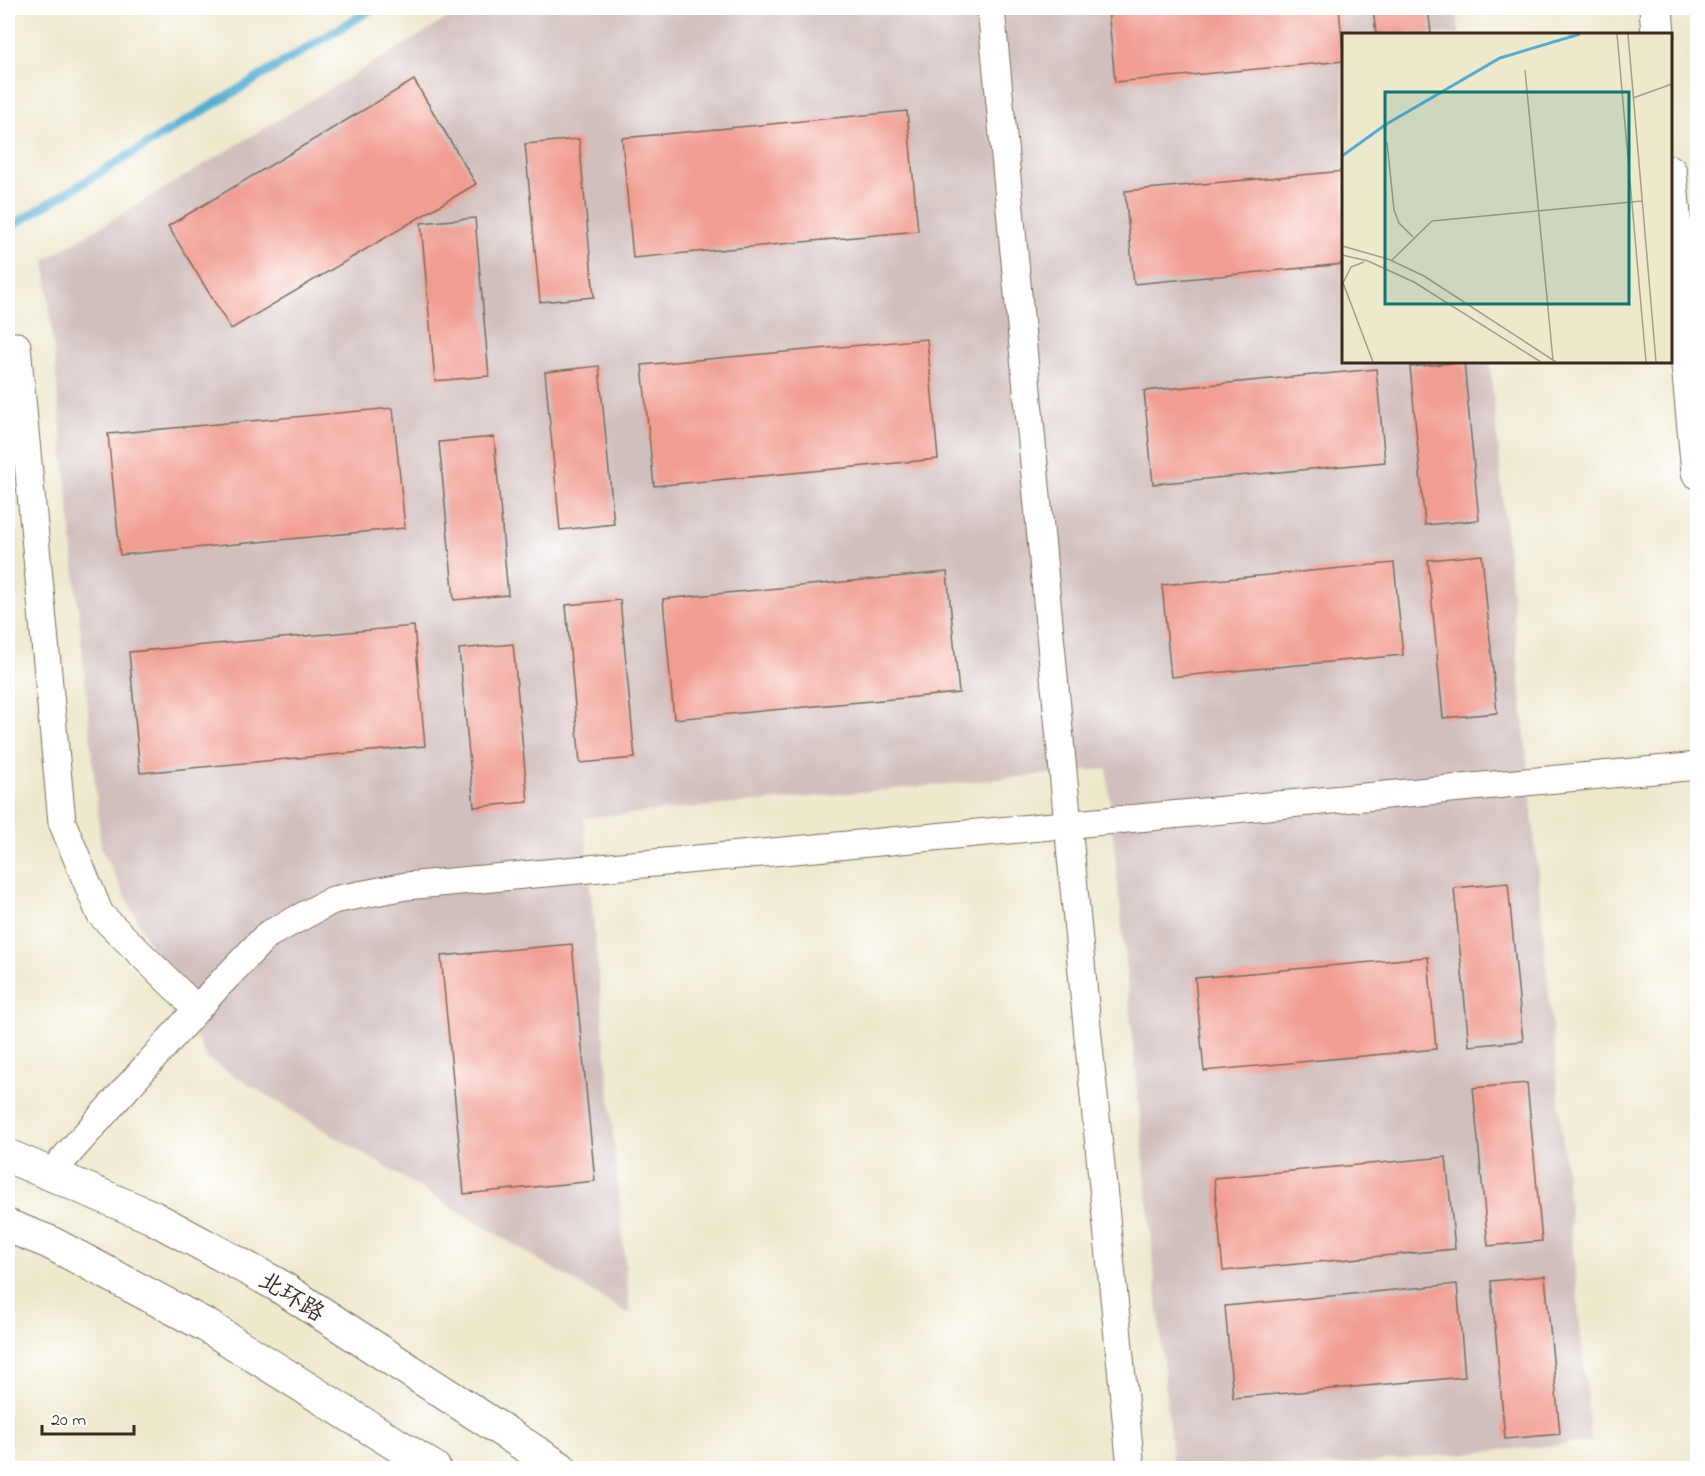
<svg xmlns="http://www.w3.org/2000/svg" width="1705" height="1476" font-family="'Indie Flower','LXGW WenKai TC',sans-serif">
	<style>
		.industrial { fill: #d1bfbd }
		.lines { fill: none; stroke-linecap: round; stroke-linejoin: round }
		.stream { stroke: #55add2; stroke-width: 9 }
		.building { fill: #f19d92 }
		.minor-casing { stroke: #7a6c5b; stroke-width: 29 }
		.secondary-casing { stroke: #7a6c5b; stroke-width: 35 }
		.minor { stroke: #fff; stroke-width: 27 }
		.secondary { stroke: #fff; stroke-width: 33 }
		.labels { text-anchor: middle; stroke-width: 4.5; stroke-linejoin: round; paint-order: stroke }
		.street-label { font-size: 24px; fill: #3b2a1e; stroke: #fff }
		.inset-river { fill: none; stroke: #55add2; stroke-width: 3 }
		.inset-road { fill: none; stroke: #a69c87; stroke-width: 1.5 }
		.view { fill: #0f766e; fill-opacity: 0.15; stroke: #0f766e; stroke-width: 3 }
		.inset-edge { fill: none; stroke: #3b2a1e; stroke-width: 3 }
	</style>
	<rect width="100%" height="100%" fill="#fff"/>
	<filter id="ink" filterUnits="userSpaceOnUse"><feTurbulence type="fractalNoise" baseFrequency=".0167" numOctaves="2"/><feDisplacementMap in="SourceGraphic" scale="12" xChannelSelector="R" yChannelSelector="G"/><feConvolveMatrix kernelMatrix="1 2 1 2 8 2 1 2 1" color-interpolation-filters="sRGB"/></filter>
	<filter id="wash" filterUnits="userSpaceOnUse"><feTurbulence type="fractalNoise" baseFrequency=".008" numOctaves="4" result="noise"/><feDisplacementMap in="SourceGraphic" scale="24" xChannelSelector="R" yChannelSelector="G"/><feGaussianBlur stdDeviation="1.35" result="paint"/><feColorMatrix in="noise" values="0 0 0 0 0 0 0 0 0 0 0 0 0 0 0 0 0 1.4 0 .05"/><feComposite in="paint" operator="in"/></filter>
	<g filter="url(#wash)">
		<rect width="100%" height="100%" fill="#eee8cd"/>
		<polygon class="industrial" points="465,8 1456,8 1459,34 1344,34 1344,362 1490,362 1591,1442 1304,1468 1173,1468 1107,769 584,818 630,1315 207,1059 101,848 45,260"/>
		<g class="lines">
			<polyline class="stream" points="8,228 374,8"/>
		</g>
		<g id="blocks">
			<g class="building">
				<polygon points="1108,8 1339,8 1344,61 1115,82"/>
				<polygon points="1373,8 1428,8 1431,34 1376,34"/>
				<polygon points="414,80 476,184 231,329 168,226"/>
				<polygon points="907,111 918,231 633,258 622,138"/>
				<polygon points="579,139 594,297 540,302 525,144"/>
				<polygon points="1344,171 1344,264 1134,284 1125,191"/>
				<polygon points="475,218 489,376 435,381 421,223"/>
				<polygon points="927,339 938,459 654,486 642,365"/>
				<polygon points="1464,362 1479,520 1425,525 1410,367"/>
				<polygon points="599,366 614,524 560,530 545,372"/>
				<polygon points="1376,369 1385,462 1153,484 1144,391"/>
				<polygon points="393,408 405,528 120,555 108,434"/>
				<polygon points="494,437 508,595 454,600 439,442"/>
				<polygon points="1482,555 1497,713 1443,718 1428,560"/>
				<polygon points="1394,563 1403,655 1171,677 1162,585"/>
				<polygon points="947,572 959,693 674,719 663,599"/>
				<polygon points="620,600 635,758 580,763 566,605"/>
				<polygon points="414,626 425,746 140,773 129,652"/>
				<polygon points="513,644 528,802 474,807 459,649"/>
				<polygon points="1508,883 1523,1041 1469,1046 1454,888"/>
				<polygon points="572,944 595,1181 464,1194 441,956"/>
				<polygon points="1428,957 1436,1049 1204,1071 1195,978"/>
				<polygon points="1527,1083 1542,1241 1488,1246 1473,1088"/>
				<polygon points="1446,1157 1455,1249 1223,1271 1214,1178"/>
				<polygon points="1545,1276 1560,1434 1505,1439 1491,1281"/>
				<polygon points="1457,1284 1465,1377 1233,1398 1225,1306"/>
			</g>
		</g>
	</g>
	<g filter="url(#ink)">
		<use href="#blocks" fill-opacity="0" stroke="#7a6c5b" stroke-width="1.5"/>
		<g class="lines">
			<g class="minor-casing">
				<g id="minor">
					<polyline points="991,8 1087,1026 1131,1468"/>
					<polyline points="17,346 62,822 100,914 197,1009"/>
					<polyline points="51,1173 216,988 267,935 333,900 406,886 1698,766"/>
				</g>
			</g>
			<g class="secondary-casing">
				<g id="secondary">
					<polyline points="1656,8 1658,34"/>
					<polyline points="1670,172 1698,472"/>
					<polyline points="8,1156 152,1217 276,1284 560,1468"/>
					<polyline points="8,1226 49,1242 207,1326 434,1468"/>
				</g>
			</g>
			<use href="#minor" class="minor"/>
			<use href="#secondary" class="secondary"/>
		</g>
	</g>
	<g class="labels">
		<g class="street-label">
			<text transform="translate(292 1296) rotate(32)" y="8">北环路</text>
		</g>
	</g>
	<g transform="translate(1342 33)">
		<rect width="330" height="330" fill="#eee8cd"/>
		<path class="inset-river" d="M0,123L43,92L158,25L238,1"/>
		<path class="inset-road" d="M275,1L304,329M286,1L314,329M183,37L211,327M291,65L330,51M45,109L52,177L57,190L71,204M0,213L46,226L82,243L214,329M0,222L26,228L72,249L199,329M50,227L90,188L300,168M0,247L31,329M1,250L9,234L22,229"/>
		<path class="view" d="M43,59H287V271H43Z"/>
		<rect width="330" height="330" class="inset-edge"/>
	</g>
	<rect width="1705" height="1476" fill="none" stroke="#fff" stroke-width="30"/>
	<path d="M42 1425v9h92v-9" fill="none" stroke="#3b2a1e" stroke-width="3"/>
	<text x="51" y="1425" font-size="18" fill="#3b2a1e" stroke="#ffffff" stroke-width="4.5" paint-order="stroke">20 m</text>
</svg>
